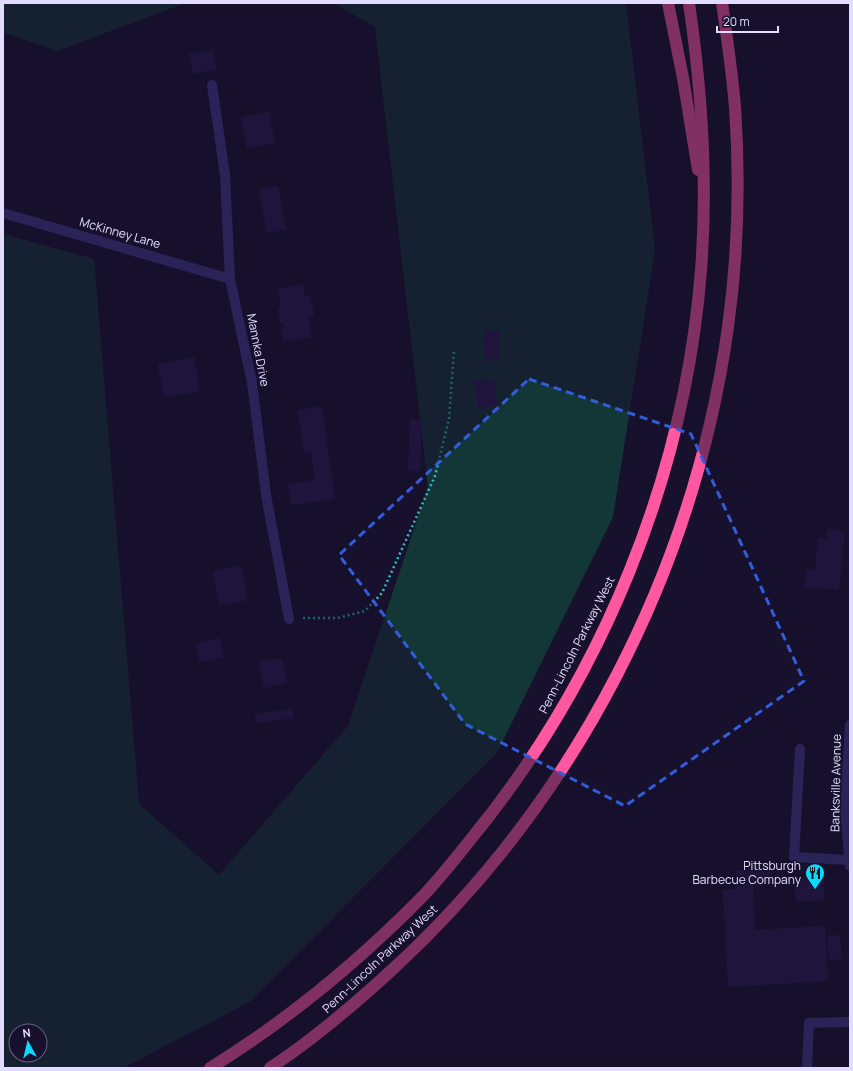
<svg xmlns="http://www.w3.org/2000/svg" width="853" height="1071" font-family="Manrope,sans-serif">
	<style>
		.green { fill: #133737; fill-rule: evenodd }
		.building { fill: #291c4f }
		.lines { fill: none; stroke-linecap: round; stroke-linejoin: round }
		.path { stroke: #2cc3c1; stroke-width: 2.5; stroke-dasharray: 2 3; stroke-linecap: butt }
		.lane { stroke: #413a8d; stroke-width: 10 }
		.street { stroke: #413a8d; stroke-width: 10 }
		.highway { stroke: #ff58a0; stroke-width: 12 }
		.marked { fill: none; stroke: #315cdc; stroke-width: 3; stroke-dasharray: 8 5; stroke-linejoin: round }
		.labels { text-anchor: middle; stroke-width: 3; stroke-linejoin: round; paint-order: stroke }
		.street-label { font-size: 12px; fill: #e2ddff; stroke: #17112d }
		.poi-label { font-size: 12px; fill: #e2ddff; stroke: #17112d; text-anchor: end }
	</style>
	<rect width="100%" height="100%" fill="#17112d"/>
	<g class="green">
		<polygon points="3,3 185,3 57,51 3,32"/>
		<path d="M334,3H626L655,250L613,517L497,753L249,1002L123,1068H3V234L94,259L139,804L219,875L348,726L428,487L375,27ZM16,1031H40V1055H16Z"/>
	</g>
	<g class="building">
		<polygon points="213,50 217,69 193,74 189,54"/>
		<polygon points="269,112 275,143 247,148 241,117"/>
		<polygon points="278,186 286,229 267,233 259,190"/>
		<polygon points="303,284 305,296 310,295 314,315 308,316 312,337 284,342 281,327 284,326 283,323 280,323 278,309 281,308 278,289"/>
		<polygon points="483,331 499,331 500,359 485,360"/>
		<polygon points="194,357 200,391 164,398 158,364"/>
		<polygon points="494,379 497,406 478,408 474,381"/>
		<polygon points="322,406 335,499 291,505 288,484 315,480 311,452 304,453 298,410"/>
		<polygon points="410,419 422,420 420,471 408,470"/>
		<polygon points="827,529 845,531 839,590 804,587 806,569 815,570 818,538 827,539"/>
		<polygon points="241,565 248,600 219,605 213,571"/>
		<polygon points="220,638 224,657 199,662 196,643"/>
		<polygon points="282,658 287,683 264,688 259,662"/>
		<polygon points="292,709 293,718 256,723 255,714"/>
		<polygon points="771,869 772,885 753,887 755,930 825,926 828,981 728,987 723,890 737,889 736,871"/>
		<polygon points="823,877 825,900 796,902 794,879"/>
		<polygon points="840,935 842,959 829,960 827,936"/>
	</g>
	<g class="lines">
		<polyline class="path" points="303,618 338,618 365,611 382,593 435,476 449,419 454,351"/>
		<g class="lane">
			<polyline points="212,85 225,175 230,279 252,383 266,495 289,619"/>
			<polyline points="800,749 794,857 849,860"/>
			<polyline points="807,1068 809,1023 850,1022"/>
		</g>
		<g class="street">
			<polyline points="3,213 230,279"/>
			<polyline points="850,725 845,809 850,866"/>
		</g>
		<g class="highway">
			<polyline points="668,3 683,78 698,170"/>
			<path d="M210,1068C288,1020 359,961 423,896C440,878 456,858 471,839C602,679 685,477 701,270C708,180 702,92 689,3"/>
			<path d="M270,1068C314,1039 355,1004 394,968C575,801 694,571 728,327C738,255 740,180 735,107C732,72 727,37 722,3"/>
		</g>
	</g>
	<path d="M0 0H853V1071H0ZM529,379L691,434L804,681L625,806L465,724L339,555Z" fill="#17112d" fill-opacity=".55" fill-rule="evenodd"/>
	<path class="marked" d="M529,379L691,434L804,681L625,806L465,724L339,555Z"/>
	<defs>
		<g id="restaurant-pin" transform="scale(1)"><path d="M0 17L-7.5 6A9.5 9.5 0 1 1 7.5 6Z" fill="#09dbff" stroke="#17112d"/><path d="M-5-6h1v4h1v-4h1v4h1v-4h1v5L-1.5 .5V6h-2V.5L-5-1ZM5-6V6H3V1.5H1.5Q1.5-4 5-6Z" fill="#111"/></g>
	</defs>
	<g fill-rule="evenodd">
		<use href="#restaurant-pin" x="815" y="873"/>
	</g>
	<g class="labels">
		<g class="street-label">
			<text transform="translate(120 233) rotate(16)" y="4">McKinney Lane</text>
			<text transform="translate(258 350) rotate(79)" y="4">Mannka Drive</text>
			<text transform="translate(577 645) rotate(-63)" y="4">Penn-Lincoln Parkway West</text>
			<text transform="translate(836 783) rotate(-89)" y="4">Banksville Avenue</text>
			<text transform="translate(380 959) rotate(-43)" y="4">Penn-Lincoln Parkway West</text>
		</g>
		<g class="poi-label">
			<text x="801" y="870">Pittsburgh<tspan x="801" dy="14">Barbecue Company</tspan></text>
		</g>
	</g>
	<rect width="853" height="1071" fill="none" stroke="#e2ddff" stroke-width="8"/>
	<g transform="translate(28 1043) rotate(352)"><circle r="19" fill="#17112d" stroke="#686381"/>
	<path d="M0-3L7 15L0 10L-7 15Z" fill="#09dbff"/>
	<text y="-6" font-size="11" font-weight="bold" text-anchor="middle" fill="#e2ddff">N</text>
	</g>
	<path d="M717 26v6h61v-6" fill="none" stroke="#e2ddff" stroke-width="2"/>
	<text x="723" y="26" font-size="12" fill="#e2ddff" stroke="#17112d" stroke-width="3" paint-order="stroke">20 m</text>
</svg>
